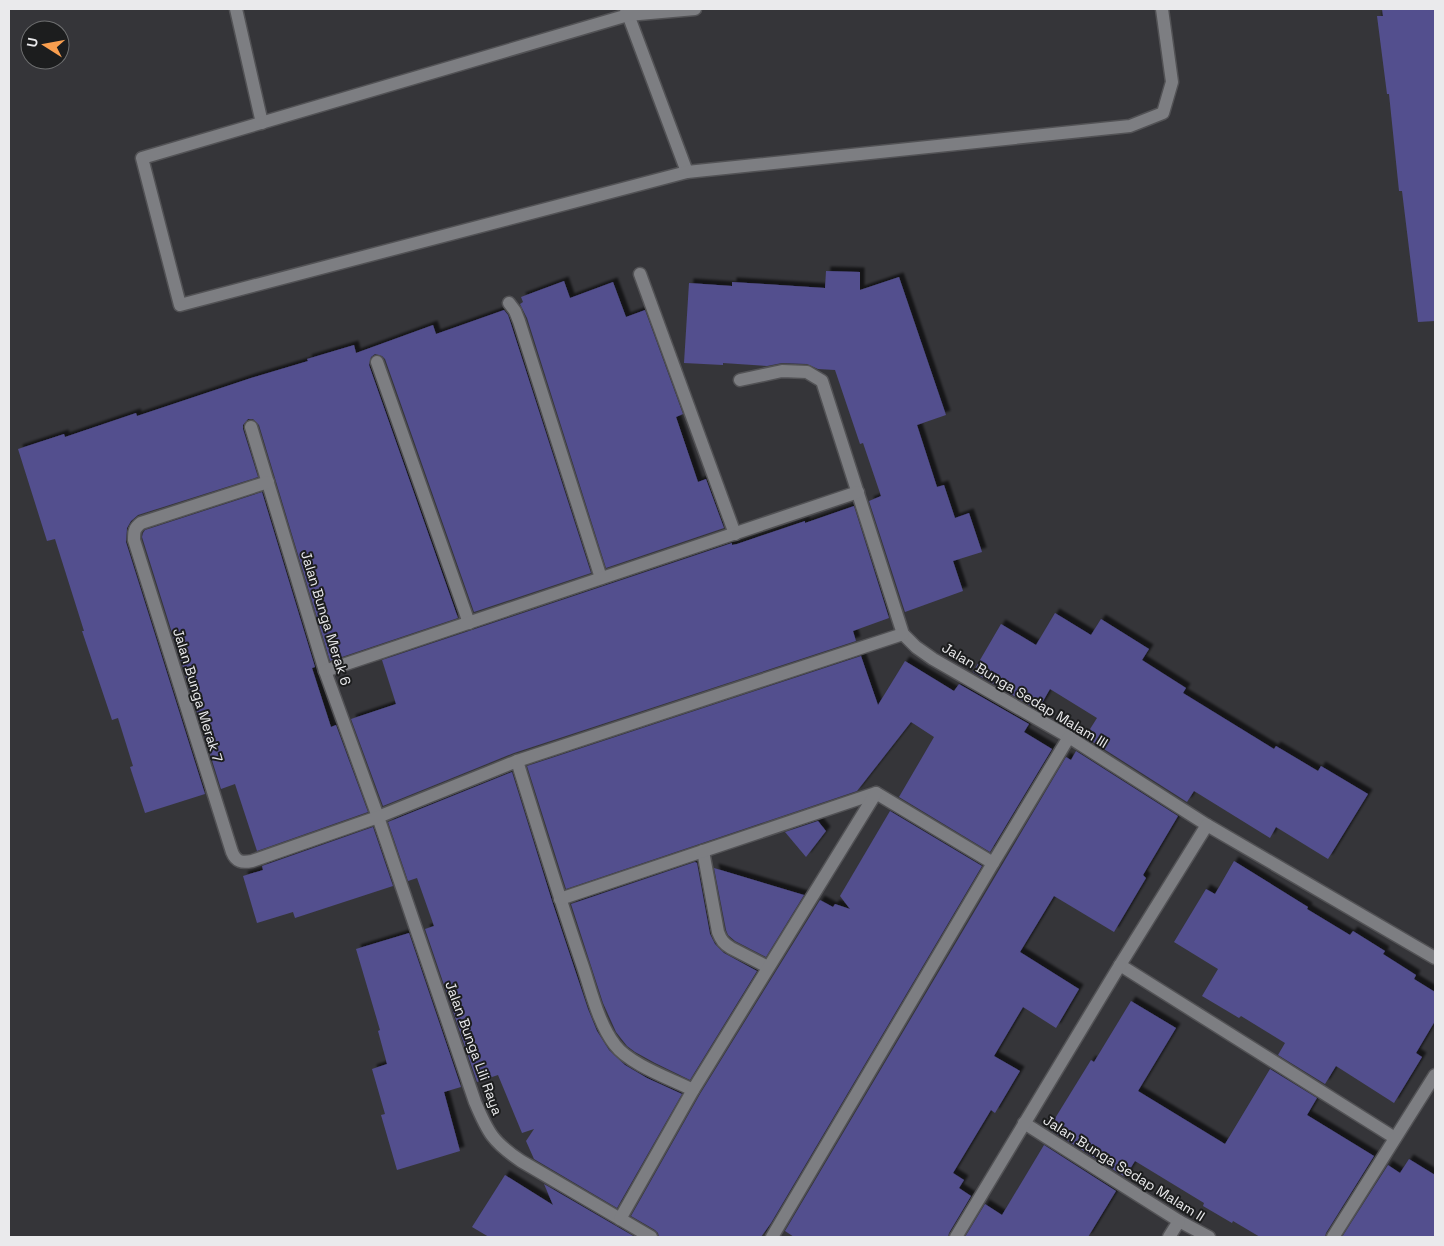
<svg xmlns="http://www.w3.org/2000/svg" width="1444" height="1246" font-family="'Space Grotesk',sans-serif">
	<style>
		.building { fill: #534f8e; filter: url(#shadow) }
		.lines { fill: none; stroke-linecap: round; stroke-linejoin: round }
		.street-casing { stroke: #525255; stroke-width: 15 }
		.street { stroke: #7d7e82; stroke-width: 12 }
		.labels { text-anchor: middle; stroke-width: 4; stroke-linejoin: round; paint-order: stroke }
		.street-label { font-size: 14px; fill: #eaeaec; stroke: #1c1d1e }
	</style>
	<defs>
		<filter id="shadow"><feDropShadow dx="4.5" dy="-4.5" stdDeviation="1" flood-color="#0009"/></filter>
	</defs>
	<rect width="100%" height="100%" fill="#353539"/>
	<g class="building">
		<polygon points="1382,9 1435,9 1435,321 1418,322 1402,191 1399,191 1389,94 1387,94 1377,16 1383,16"/>
		<polygon points="826,271 860,272 860,290 899,277 946,415 917,425 937,487 944,485 955,518 969,513 982,552 953,561 963,591 905,612 869,501 881,496 863,443 860,444 835,370 818,369 807,364 782,363 767,366 723,363 723,365 684,363 689,283 732,286 732,282 825,288"/>
		<polygon points="564,281 570,298 613,282 626,317 645,310 683,414 676,417 698,482 706,479 724,528 606,568 527,318 520,304 523,302 521,297"/>
		<polygon points="504,310 508,315 511,324 591,573 474,612 385,359 382,356 375,354 371,357 369,365 458,618 330,661 259,425 253,419 248,419 243,425 243,429 258,477 138,515 131,521 127,528 126,542 205,794 145,813 130,767 133,766 118,718 112,720 82,631 84,631 55,539 47,541 18,449 64,434 65,437 136,413 137,416 251,378 308,361 307,359 354,345 356,353 433,325 436,334"/>
		<polygon points="262,492 315,667 312,668 331,727 336,725 368,812 257,851 235,784 221,789 142,537 143,533 145,530"/>
		<polygon points="854,506 889,618 853,631 856,641 514,753 383,806 351,719 396,704 382,660 732,543 732,545 737,544 805,521 805,523"/>
		<polygon points="1055,613 1091,635 1101,619 1149,649 1142,660 1186,688 1183,693 1274,749 1276,746 1318,771 1321,766 1368,794 1328,859 1276,827 1270,838 1194,791 1187,802 1085,737 1097,718 1050,689 1038,710 973,672 1001,624 1036,645"/>
		<polygon points="861,656 878,705 905,661 954,691 959,684 1029,724 1024,732 1052,749 990,852 899,797 934,737 911,722 857,791 566,889 527,766"/>
		<polygon points="1076,751 1178,816 1143,875 1146,878 1114,932 1054,896 1020,952 1079,989 1056,1028 1023,1007 994,1056 1020,1071 995,1113 991,1110 953,1173 964,1180 959,1188 971,1196 949,1233 948,1237 794,1237 785,1231 1066,757 1071,760"/>
		<polygon points="512,772 552,901 588,1009 597,1031 609,1050 625,1065 647,1078 682,1094 617,1208 534,1159 526,1141 534,1129 522,1133 498,1075 477,1082 425,929 434,926 417,878 408,881 388,822"/>
		<polygon points="890,811 982,866 771,1223 761,1237 659,1237 658,1233 655,1230 631,1216 700,1094 820,900 833,907 835,904 850,909 840,896"/>
		<polygon points="818,821 826,831 806,857 785,832"/>
		<polygon points="373,827 393,886 295,918 293,912 257,923 243,876 263,870 262,866"/>
		<polygon points="1234,861 1308,907 1307,909 1350,935 1353,931 1385,951 1383,954 1416,975 1414,979 1435,992 1435,1021 1416,1053 1422,1057 1394,1103 1336,1066 1325,1084 1278,1055 1285,1043 1241,1016 1239,1018 1202,996 1218,969 1174,942 1206,889 1215,894"/>
		<polygon points="695,862 697,863 710,934 715,944 724,953 757,971 690,1080 655,1063 635,1052 627,1046 616,1032 603,1003 571,904"/>
		<polygon points="714,868 804,895 766,957 735,941 728,935 726,930"/>
		<polygon points="409,933 461,1087 444,1092 460,1151 397,1170 381,1115 385,1114 372,1069 387,1064 378,1031 380,1030 356,949"/>
		<polygon points="1131,1001 1176,1028 1138,1091 1225,1144 1270,1069 1317,1098 1307,1115 1374,1156 1326,1233 1325,1237 1260,1237 1233,1221 1232,1223 1203,1206 1204,1203 1135,1161 1125,1177 1052,1131 1058,1122 1054,1120 1091,1060 1094,1062"/>
		<polygon points="1044,1145 1116,1191 1088,1237 965,1237 985,1204 1002,1215"/>
		<polygon points="1409,1159 1435,1175 1435,1237 1342,1237 1388,1165 1400,1173"/>
		<polygon points="505,1175 553,1205 544,1184 635,1237 489,1237 472,1227"/>
	</g>
	<g class="lines">
		<g class="street-casing">
			<g id="street">
				<polyline points="236,9 262,123"/>
				<polyline points="626,9 687,172"/>
				<polyline points="695,9 628,15 142,158 180,305 687,172 1130,126 1163,113 1172,82 1162,9"/>
				<polyline points="640,274 735,534"/>
				<polyline points="509,303 515,311 519,321 601,578"/>
				<polyline points="377,362 469,623"/>
				<polyline points="740,380 782,371 807,372 822,381 903,634 916,647 933,659 1069,737 1207,825 1435,958"/>
				<path d="M251,427L325,671L378,817L475,1102C488,1133 493,1142 521,1161L651,1237"/>
				<path d="M268,482L141,523C134,528 134,532 134,540L232,852C236,862 242,863 252,861L378,817L517,761L903,634"/>
				<polyline points="325,671 858,492"/>
				<path d="M517,761C538,829 559,897 582,964C591,990 598,1023 615,1045C629,1064 671,1079 693,1090"/>
				<path d="M703,851L718,932C721,940 724,944 731,948L768,967"/>
				<polyline points="560,899 876,793 993,863"/>
				<polyline points="1120,965 1395,1138"/>
				<polyline points="1024,1123 1179,1221 1209,1237"/>
				<polyline points="620,1219 693,1090 876,793"/>
				<polyline points="772,1237 993,863 1069,737"/>
				<polyline points="956,1237 1120,965 1207,825"/>
				<polyline points="1169,1237 1179,1221"/>
				<polyline points="1333,1237 1435,1075"/>
			</g>
		</g>
		<use href="#street" class="street"/>
	</g>
	<g class="labels">
		<g class="street-label">
			<text transform="translate(326 618) rotate(73)" y="5">Jalan Bunga Merak 6</text>
			<text transform="translate(198 695) rotate(73)" y="5">Jalan Bunga Merak 7</text>
			<text transform="translate(1025 695) rotate(31)" y="5">Jalan Bunga Sedap Malam III</text>
			<text transform="translate(474 1048) rotate(70)" y="5">Jalan Bunga Lili Raya</text>
			<text transform="translate(1124 1168) rotate(32)" y="5">Jalan Bunga Sedap Malam II</text>
		</g>
	</g>
	<rect width="1444" height="1246" fill="none" stroke="#eaeaec" stroke-width="20"/>
	<g transform="translate(45 45) rotate(281)"><circle r="24" fill="#1c1d1e" stroke="#6e6f70"/>
	<path d="M0-4L9 19L0 12L-9 19Z" fill="#fa9f4f"/>
	<text y="-8" font-size="14" font-weight="bold" text-anchor="middle" fill="#eaeaec">U</text>
	</g>
</svg>
